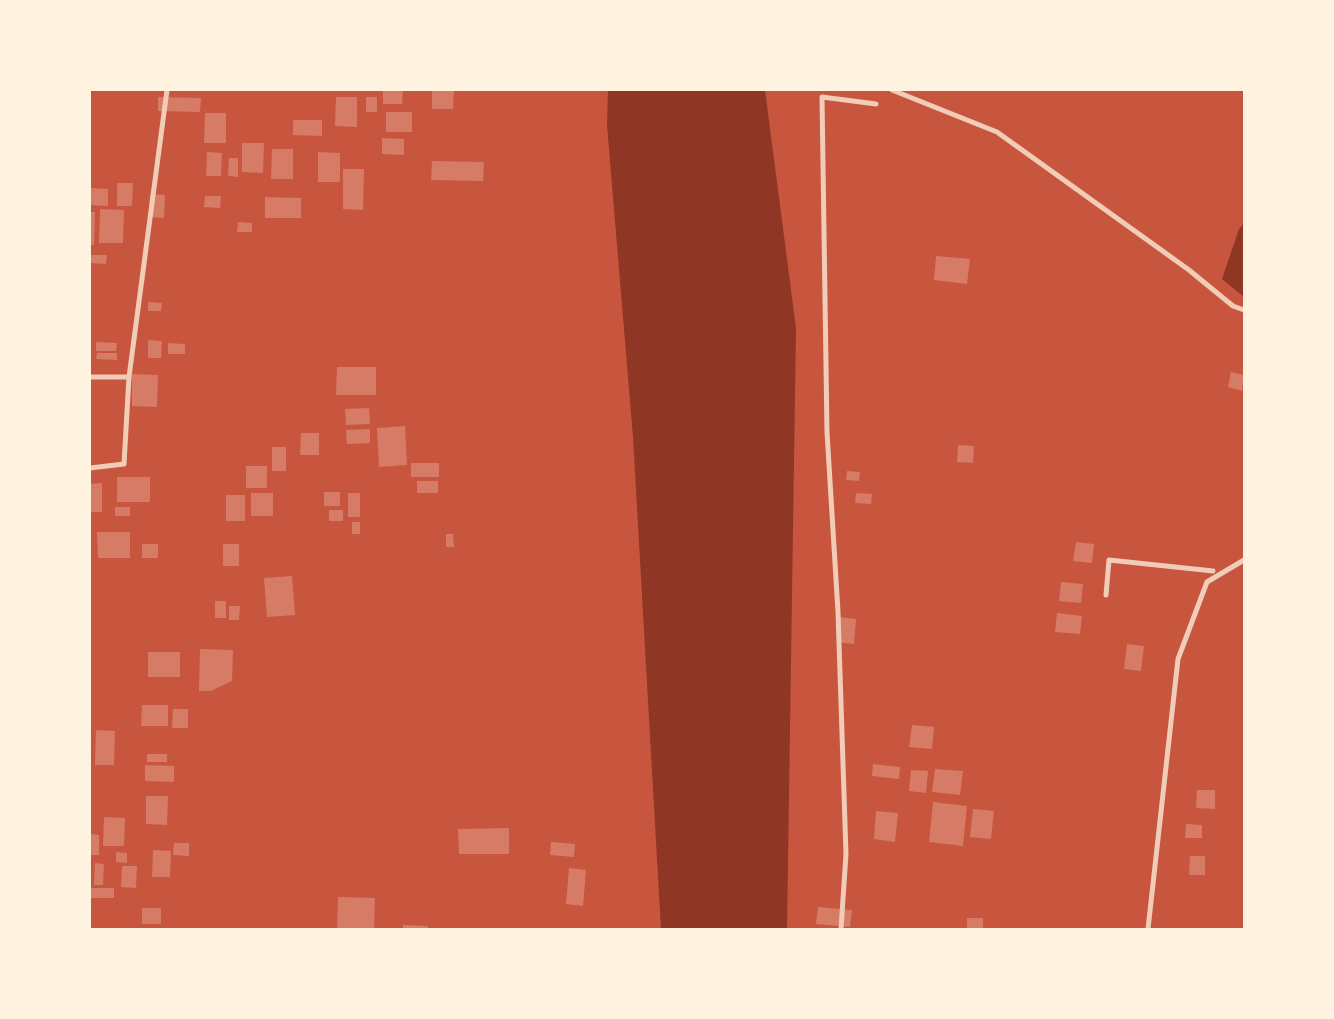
<svg xmlns="http://www.w3.org/2000/svg" width="1334" height="1019" font-family="'Source Serif 4',serif">
	<style>
		.water { fill: #8f3625 }
		.building { fill: #d67c66 }
		.lines { fill: none; stroke-linecap: round; stroke-linejoin: round }
		.minor { stroke: #f1ccb7; stroke-width: 5 }
	</style>
	<rect width="100%" height="100%" fill="#c8553d"/>
	<g class="water">
		<polygon points="608,90 765,90 796,328 787,929 661,929 633,437 607,125"/>
		<polygon points="1244,223 1244,297 1222,279 1239,229"/>
	</g>
	<g class="building">
		<polygon points="383,90 403,90 402,104 383,104"/>
		<polygon points="432,90 454,90 453,109 432,109"/>
		<polygon points="158,97 201,98 200,112 158,111"/>
		<polygon points="336,97 357,97 357,127 335,126"/>
		<rect x="366" y="97" width="11" height="15"/>
		<rect x="386" y="112" width="26" height="20"/>
		<polygon points="205,113 226,113 226,143 204,143"/>
		<polygon points="293,120 322,120 322,136 293,135"/>
		<polygon points="382,138 404,139 404,155 382,154"/>
		<polygon points="242,143 264,143 263,173 242,172"/>
		<polygon points="272,149 293,149 293,179 271,179"/>
		<polygon points="207,152 222,153 221,176 206,176"/>
		<polygon points="318,152 340,153 340,182 318,182"/>
		<polygon points="229,158 238,158 238,177 228,176"/>
		<polygon points="432,161 484,162 483,181 431,180"/>
		<polygon points="343,169 364,169 363,210 343,209"/>
		<polygon points="117,183 133,183 132,206 117,206"/>
		<polygon points="90,188 108,189 108,206 90,205"/>
		<polygon points="150,194 165,195 164,218 149,217"/>
		<polygon points="205,196 221,196 220,208 204,207"/>
		<polygon points="265,197 301,198 301,218 265,218"/>
		<polygon points="100,209 124,210 123,243 99,243"/>
		<polygon points="90,212 95,212 94,245 90,245"/>
		<polygon points="238,222 252,223 252,232 237,232"/>
		<polygon points="90,255 107,255 106,264 90,263"/>
		<polygon points="936,256 970,259 967,284 934,280"/>
		<polygon points="148,302 162,303 161,311 148,311"/>
		<polygon points="148,340 162,341 161,358 148,358"/>
		<polygon points="96,342 117,343 116,351 96,351"/>
		<polygon points="168,343 185,344 185,354 168,354"/>
		<polygon points="97,353 117,353 117,360 96,359"/>
		<polygon points="337,367 376,367 376,395 336,395"/>
		<polygon points="1231,372 1244,375 1242,391 1228,387"/>
		<polygon points="132,374 158,375 157,407 132,406"/>
		<polygon points="369,408 370,424 346,425 345,409"/>
		<polygon points="405,426 407,465 379,467 377,428"/>
		<polygon points="370,429 370,443 347,444 346,430"/>
		<polygon points="301,433 319,433 319,455 300,455"/>
		<polygon points="958,445 974,446 973,463 957,462"/>
		<rect x="272" y="447" width="14" height="24"/>
		<rect x="411" y="463" width="28" height="14"/>
		<rect x="246" y="466" width="21" height="22"/>
		<polygon points="847,471 860,472 859,481 846,480"/>
		<rect x="117" y="477" width="33" height="25"/>
		<rect x="417" y="481" width="21" height="12"/>
		<polygon points="102,483 102,512 90,512 90,484"/>
		<rect x="324" y="492" width="16" height="14"/>
		<rect x="251" y="493" width="22" height="23"/>
		<rect x="348" y="493" width="12" height="24"/>
		<polygon points="856,493 872,494 871,504 855,503"/>
		<rect x="226" y="495" width="19" height="26"/>
		<rect x="115" y="507" width="15" height="9"/>
		<rect x="329" y="510" width="14" height="11"/>
		<rect x="352" y="522" width="8" height="12"/>
		<polygon points="97,532 130,532 130,558 98,558"/>
		<polygon points="446,534 453,534 454,547 446,547"/>
		<polygon points="1076,542 1094,544 1092,563 1073,561"/>
		<rect x="142" y="544" width="16" height="14"/>
		<rect x="223" y="544" width="16" height="22"/>
		<polygon points="292,576 295,615 267,617 264,578"/>
		<polygon points="1061,582 1083,584 1081,603 1059,601"/>
		<rect x="215" y="601" width="11" height="17"/>
		<polygon points="229,606 240,606 239,620 229,620"/>
		<polygon points="1057,613 1082,616 1080,634 1055,632"/>
		<polygon points="840,617 856,619 854,644 837,642"/>
		<polygon points="1127,644 1144,646 1141,671 1124,669"/>
		<polygon points="200,649 233,650 232,681 211,691 199,691"/>
		<rect x="148" y="652" width="32" height="25"/>
		<polygon points="142,705 168,705 168,726 141,726"/>
		<polygon points="173,709 188,709 188,728 172,728"/>
		<polygon points="912,725 934,727 932,749 909,747"/>
		<polygon points="96,730 115,731 114,765 95,765"/>
		<rect x="147" y="754" width="20" height="8"/>
		<polygon points="873,764 900,767 899,779 872,776"/>
		<polygon points="145,765 174,766 174,782 145,781"/>
		<polygon points="935,769 963,771 960,795 932,792"/>
		<polygon points="911,770 928,771 926,793 909,791"/>
		<polygon points="1197,790 1215,790 1215,809 1196,808"/>
		<polygon points="146,796 168,796 167,825 146,824"/>
		<polygon points="933,802 967,806 963,846 929,842"/>
		<polygon points="973,809 994,811 991,839 970,837"/>
		<polygon points="876,811 898,813 895,842 874,839"/>
		<polygon points="104,817 125,818 124,846 103,846"/>
		<polygon points="1186,824 1202,825 1202,838 1185,838"/>
		<polygon points="509,828 509,854 459,854 458,829"/>
		<polygon points="90,834 99,835 99,855 90,855"/>
		<polygon points="551,842 575,844 574,857 550,855"/>
		<polygon points="174,843 189,843 189,856 173,855"/>
		<polygon points="153,850 171,851 170,877 152,877"/>
		<polygon points="116,852 127,853 127,863 116,862"/>
		<polygon points="1190,856 1205,856 1205,875 1189,875"/>
		<polygon points="95,863 104,864 103,885 94,885"/>
		<polygon points="122,866 137,866 136,888 121,887"/>
		<polygon points="569,868 586,870 583,906 566,904"/>
		<rect x="90" y="888" width="24" height="10"/>
		<polygon points="338,897 375,898 374,929 337,929"/>
		<polygon points="818,907 852,910 850,927 816,924"/>
		<rect x="142" y="908" width="19" height="16"/>
		<rect x="967" y="918" width="16" height="10"/>
		<polygon points="403,925 428,926 427,929 403,929"/>
	</g>
	<g class="lines">
		<g class="minor">
			<polyline points="892,90 997,132 1189,270 1233,306 1244,310"/>
			<polyline points="90,377 129,377 124,464 90,468"/>
			<polyline points="129,377 167,90"/>
			<polyline points="1106,595 1109,560 1213,571"/>
			<polyline points="841,929 846,854 838,612 827,432 822,97 876,104"/>
			<polyline points="1148,929 1178,659 1207,582 1244,560"/>
		</g>
	</g>
	<rect width="1334" height="1019" fill="none" stroke="#fff3e0" stroke-width="182"/>
</svg>
